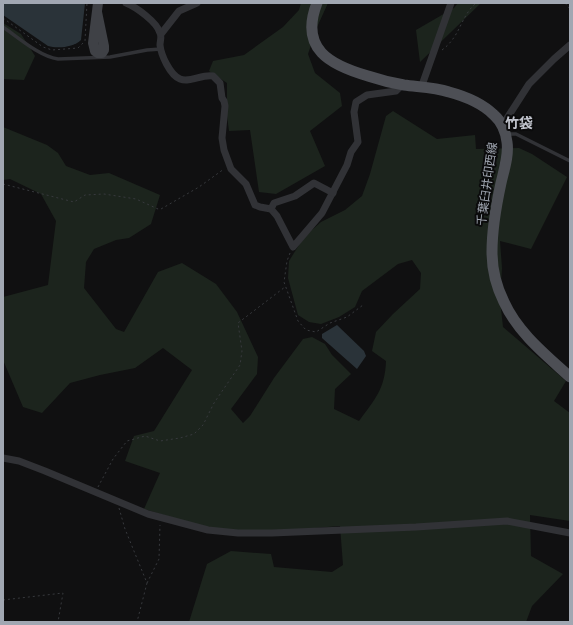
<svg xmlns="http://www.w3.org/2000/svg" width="573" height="625" font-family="Signika,'Noto Sans JP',sans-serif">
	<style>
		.green { fill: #1c241d }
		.water { fill: #2a3339 }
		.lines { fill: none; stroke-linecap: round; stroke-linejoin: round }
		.path { stroke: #37393d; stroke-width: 1; stroke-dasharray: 2 3; stroke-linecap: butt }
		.lane { stroke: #313236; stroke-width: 3.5 }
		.street { stroke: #313236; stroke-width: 7 }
		.secondary { stroke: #3f4146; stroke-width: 10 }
		.primary { stroke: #4d4f55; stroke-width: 11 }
		.labels { text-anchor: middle; stroke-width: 4; stroke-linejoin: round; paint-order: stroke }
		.street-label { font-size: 12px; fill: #a1a7b2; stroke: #0b0b0c }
		.quarter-label { font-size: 14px; font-weight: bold; fill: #c2c5ce; stroke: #0b0b0c }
	</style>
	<rect width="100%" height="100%" fill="#101011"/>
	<g class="green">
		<polygon points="301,3 328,3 318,25 308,54 315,73 340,93 342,106 310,131 325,166 276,194 259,192 250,130 229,131 227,116 227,83 209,71 213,61 244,55 283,27 299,10"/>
		<polygon points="458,3 481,3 420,62 416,30 454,8"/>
		<polygon points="3,23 21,34 35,56 24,80 3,79"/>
		<path d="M393,111L437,139L475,135L476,149L519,148L532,154L567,177L531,249L500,241L502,268L500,300L503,327L566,381L554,401L570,413V521L530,515L531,556L563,574L532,606L526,622H189L207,564L231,551L271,554L274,567L332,572L343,565L340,526L290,530H236L204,527L144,509L160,473L125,461L134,436L154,431L192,370L163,348L135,368L100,375L70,383L42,413L23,407L3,360V297L48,285L56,221L41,194L10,179L3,180V127L47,145L58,153L66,166L90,175L109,173L160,195L151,224L129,238L116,240L94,249L86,262L84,288L116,329L124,332L158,272L182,263L216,284L237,312L258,357L257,374L231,409L243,423L250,416L274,378L303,339L312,337L325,344L332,355L351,374L335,389L334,409L359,421C375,399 385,389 386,361L372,351L376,332L393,314L420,289L421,273L412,260L398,264L362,291L355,307L339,317L321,324L309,322L298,315L288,278L289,261L304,237L321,222L345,210L362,196L370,174L386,116Z"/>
	</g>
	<g class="water">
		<path d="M3,3H85L81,40C74,47 58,49 48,46L3,15Z"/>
		<polygon points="337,325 364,351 366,356 357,369 322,338 322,334"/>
	</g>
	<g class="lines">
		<g class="path">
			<polyline points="565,3 570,9"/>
			<polyline points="3,18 43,47 52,50 78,48 85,41 87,3"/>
			<path d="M442,50C461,36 460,17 476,3"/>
			<polyline points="3,184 74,202 85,195 104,194 136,199 158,209 161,209 199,187 224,169"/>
			<polyline points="290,253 287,261 284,282 298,321 306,330 316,332 330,323 347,317 363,305"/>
			<polyline points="98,487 113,459 127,441 145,436 160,441 180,438 194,434 203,425 214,403 240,365 242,351 238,323 285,287"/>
			<polyline points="119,508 125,529 147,583 137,622"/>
			<polyline points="147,583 159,559 160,525"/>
			<polyline points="3,600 63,593 58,622"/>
		</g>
		<g class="lane">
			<path d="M3,27C19,38 39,56 58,59L110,57L147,50L161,49"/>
			<polyline points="507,134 516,134 570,161"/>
		</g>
		<g class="street">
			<path d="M126,3C136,7 157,22 160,33C162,37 160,41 160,45C161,55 170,75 180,79C190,83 202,74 213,76L220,83L222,98L224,101L225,106L222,138L224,150L231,169L246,184L255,205L260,207L271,209L277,216L293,247L322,213L347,165L351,152L358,142L354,112L356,102L367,95L396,91L402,85"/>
			<polyline points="161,34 179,11 197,3"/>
			<polyline points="421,88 451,3"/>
			<polyline points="502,126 529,84 554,59 570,45"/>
			<polyline points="271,209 274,203 295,196 314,183 333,193"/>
			<polyline points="3,458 19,461 45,471 148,514 208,530 238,533 272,533 416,527 507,521 570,533"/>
		</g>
		<polyline class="secondary" points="97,12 104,46 104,50 102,53 98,53 95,51 93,43 98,3"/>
		<path class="primary" d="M317,3C299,49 330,65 368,76C380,80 392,83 404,85C418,87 434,87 449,92C464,96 483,104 494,115C501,121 506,132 507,142C509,155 504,170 501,183C496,206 492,229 492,252C492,269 497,288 504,302C518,333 546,355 570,377"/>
	</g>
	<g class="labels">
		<g class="street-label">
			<text transform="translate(487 184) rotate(-82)" y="4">千葉臼井印西線</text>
		</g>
		<g class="quarter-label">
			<text x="519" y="128">竹袋</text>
		</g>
	</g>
	<rect width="573" height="625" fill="none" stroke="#a1a7b2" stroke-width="8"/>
</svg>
